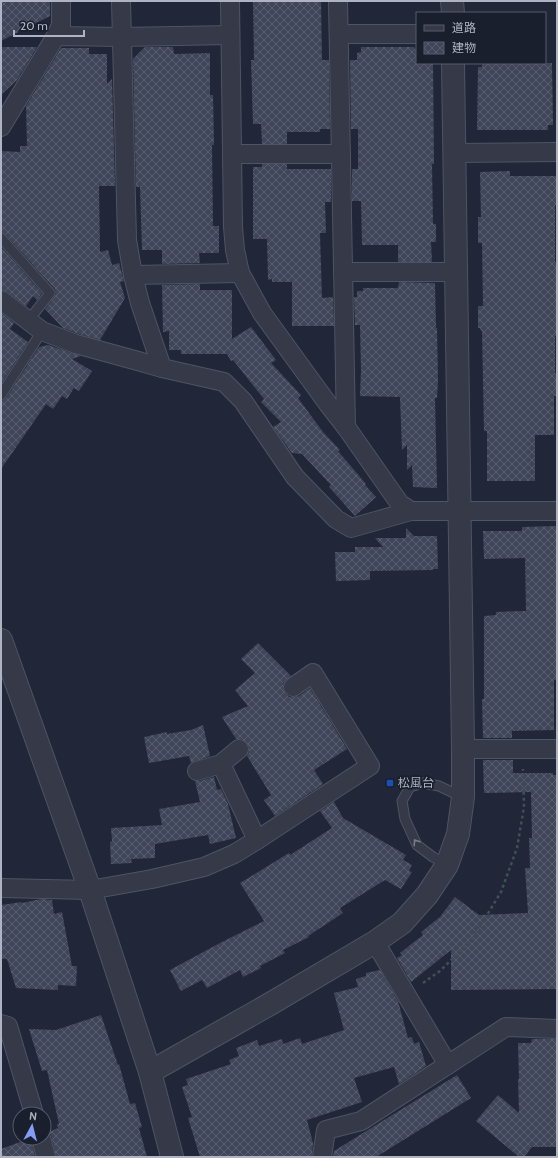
<svg xmlns="http://www.w3.org/2000/svg" width="558" height="1158" font-family="Cabin,'Noto Sans JP',sans-serif">
	<style>
		.building { fill: url(#building-cross-hatch) }
		.lines { fill: none; stroke-linecap: round; stroke-linejoin: round }
		.service-casing { stroke: #4f5463; stroke-width: 11 }
		.minor-casing { stroke: #4f5463; stroke-width: 20 }
		.tertiary-casing { stroke: #4f5463; stroke-width: 24 }
		.path { stroke: #415056; stroke-width: 2.5; stroke-dasharray: 3 3; stroke-linecap: butt }
		.service { stroke: #353948; stroke-width: 9 }
		.minor { stroke: #353948; stroke-width: 18 }
		.tertiary { stroke: #353948; stroke-width: 22 }
		.oneway { stroke: #787d8d }
		.transit-dot { fill: #1a4fb4; stroke: #1a1f2d; stroke-width: 1.5 }
		.labels { text-anchor: middle; stroke-width: 3.5; stroke-linejoin: round; paint-order: stroke }
		.poi-label { font-size: 12px; fill: #afb4c5; stroke: #1a1f2d; text-anchor: start }
	</style>
	<defs>
		<pattern id="building-cross-hatch" width="8" height="8" patternUnits="userSpaceOnUse"><rect width="8" height="8" fill="#404659"/><path d="M0 0l8 8M0 8l8-8" fill="none" stroke="#595e6f"/></pattern>
	</defs>
	<rect width="100%" height="100%" fill="#212738"/>
	<g class="building">
		<polygon points="1,1 50,1 50,16 1,41"/>
		<polygon points="253,1 321,1 322,60 329,60 330,129 320,129 320,132 287,132 287,144 262,144 261,124 253,124 251,60 254,60"/>
		<polygon points="1,47 37,47 17,80 1,95"/>
		<polygon points="145,47 173,47 174,54 210,53 210,95 213,95 214,145 212,145 213,226 219,226 219,253 199,253 200,263 162,264 162,250 142,250 140,187 136,187 133,59"/>
		<polygon points="361,47 414,47 415,49 417,49 417,63 433,63 434,164 432,164 433,224 436,224 436,242 431,242 432,262 398,262 398,245 362,245 361,201 352,201 352,169 358,169 358,129 351,129 350,60 357,60 357,53 361,52"/>
		<polygon points="61,48 89,48 89,54 107,54 107,84 112,79 115,186 99,186 100,252 108,250 112,265 119,263 124,281 120,282 125,298 100,340 79,334 63,328 45,309 55,296 56,294 55,289 5,234 1,232 1,151 20,152 20,146 27,146 26,106"/>
		<polygon points="482,63 552,63 553,125 548,125 548,130 477,130 478,67 482,67"/>
		<polygon points="262,164 287,164 287,169 331,169 331,202 325,202 326,233 320,233 322,298 333,297 334,326 292,326 292,282 272,282 272,279 268,280 267,239 253,239 253,167 262,167"/>
		<polygon points="510,171 510,176 557,176 557,205 555,205 555,262 557,262 557,336 555,336 555,373 557,373 557,396 554,396 554,435 535,435 535,481 487,481 487,431 484,431 482,331 481,331 480,328 478,328 478,306 483,306 482,243 478,243 478,217 481,217 480,172"/>
		<polygon points="1,247 42,293 37,300 33,296 26,306 7,292 1,290"/>
		<polygon points="399,282 435,283 436,328 437,328 438,380 437,398 435,398 437,488 413,487 412,465 407,470 407,445 402,450 400,397 360,396 361,370 360,325 355,325 354,297 357,297 357,291 363,291 363,288 398,288"/>
		<polygon points="200,284 200,290 232,290 232,339 251,327 276,360 271,363 301,395 298,398 323,432 340,450 338,451 366,484 365,485 376,497 355,516 329,487 331,485 302,454 292,453 273,427 281,422 261,402 264,399 233,360 231,361 227,354 181,354 181,350 169,350 169,331 163,332 162,285"/>
		<polygon points="1,313 14,323 10,329 28,342 1,384"/>
		<polygon points="48,345 81,356 72,359 92,371 79,391 74,388 67,399 62,396 53,409 46,404 1,469 1,401 6,398 39,347"/>
		<polygon points="556,526 557,571 557,680 554,680 554,730 512,731 512,738 483,738 482,699 484,699 484,616 496,615 496,612 526,611 525,558 484,559 483,531 522,531 522,527"/>
		<polygon points="406,528 414,536 437,536 438,569 433,569 433,570 370,571 370,580 336,581 335,552 355,552 355,547 383,547 375,538 406,538"/>
		<polygon points="258,643 291,676 283,683 283,688 285,693 289,697 294,697 299,696 310,688 347,749 314,770 323,784 275,816 264,800 271,795 247,756 249,752 249,748 247,743 242,739 236,739 222,717 248,706 235,690 255,673 241,659"/>
		<polygon points="203,725 210,756 191,763 189,756 149,763 144,737 167,732 167,734 191,730"/>
		<polygon points="483,760 513,760 513,773 553,773 553,775 557,775 557,989 451,990 451,950 411,982 397,958 402,955 400,953 423,935 421,932 440,917 455,897 479,915 528,913 525,868 530,868 529,838 532,838 531,792 484,793"/>
		<polygon points="214,777 217,790 221,789 228,804 236,838 210,844 208,835 155,844 155,858 131,859 132,863 111,864 110,842 112,841 111,828 162,825 159,809 200,802 195,781 200,781"/>
		<polygon points="334,802 343,818 406,855 403,860 412,865 409,871 412,872 401,889 385,880 340,908 343,913 308,936 309,937 283,950 285,953 260,966 261,968 243,977 240,970 207,988 202,980 181,991 170,970 220,943 264,921 240,883 289,853 290,855 332,828 320,811"/>
		<polygon points="41,899 52,900 54,914 62,912 72,966 77,966 76,986 58,985 58,990 16,988 7,959 1,959 1,905 22,902 22,903"/>
		<polygon points="380,970 398,1001 408,1038 412,1037 414,1044 419,1042 426,1066 399,1084 394,1067 354,1078 362,1102 307,1120 313,1143 312,1157 200,1157 188,1118 192,1117 182,1087 188,1085 186,1079 231,1064 229,1060 239,1056 236,1048 257,1040 259,1046 282,1039 283,1044 300,1038 302,1044 344,1030 334,993 358,987 356,979 366,976 366,973"/>
		<polygon points="101,1015 118,1065 119,1064 130,1104 135,1103 142,1127 139,1128 147,1157 56,1157 51,1135 49,1132 58,1128 57,1124 59,1124 47,1070 42,1071 29,1029 56,1030"/>
		<polygon points="532,1039 557,1039 557,1147 532,1147 524,1157 519,1157 476,1121 498,1095 519,1113 518,1079 519,1079 518,1043 531,1043"/>
		<polygon points="457,1075 471,1098 376,1157 333,1157 334,1151"/>
		<polygon points="31,1138 35,1157 1,1157 1,1149"/>
	</g>
	<g class="lines">
		<g class="service-casing">
			<g id="service">
				<polyline points="1,238 50,293 28,321"/>
				<polyline points="1,395 42,331"/>
				<polyline points="447,865 433,857 417,845 405,819 402,801 410,787 423,783 439,786 462,797"/>
			</g>
		</g>
		<g class="minor-casing">
			<g id="minor">
				<polyline points="121,1 127,240 133,275 140,303 162,368"/>
				<polyline points="230,1 233,227 235,250 240,273 262,313 328,404 346,427 400,504 411,511"/>
				<polyline points="338,1 346,427"/>
				<polyline points="339,34 417,34"/>
				<polyline points="56,36 61,25 61,1"/>
				<polyline points="1,127 56,36 122,37 230,35"/>
				<polyline points="455,153 557,152"/>
				<polyline points="232,154 341,154"/>
				<polyline points="343,272 456,272"/>
				<polyline points="133,275 240,273"/>
				<polyline points="1,300 42,331 76,344 138,361 162,368 224,382 243,401 295,477 336,519 351,528 411,511 557,511"/>
				<polyline points="463,749 557,749"/>
				<polyline points="221,764 257,840"/>
				<polyline points="197,771 221,764 239,749"/>
				<polyline points="1,888 90,890 152,879 204,867 234,854 257,840 370,766 313,673 293,687"/>
				<polyline points="375,942 448,1065"/>
				<polyline points="1,1024 8,1026 34,1114"/>
				<polyline points="41,1138 46,1157"/>
				<polyline points="322,1157 326,1130 361,1121 506,1027 557,1029"/>
			</g>
		</g>
		<g class="tertiary-casing">
			<g id="tertiary">
				<polyline points="452,1 453,13"/>
				<polyline points="1,640 90,890 150,1072 172,1157"/>
				<polyline points="150,1072 270,1004 375,942 402,923 427,895 447,865 458,834 463,797 463,749 453,63"/>
			</g>
		</g>
		<polyline class="path" points="423,983 440,971 473,938 501,892 517,848 524,807 523,769"/>
		<use href="#service" class="service"/>
		<use href="#minor" class="minor"/>
		<use href="#tertiary" class="tertiary"/>
	</g>
	<defs><path id="oneway-chevron" d="M-2-3.5L2.5 0L-2 3.5" fill="none" stroke-width="1.6" stroke-linecap="round" stroke-linejoin="round"/></defs>
	<use class="oneway" href="#oneway-chevron" transform="translate(416 842) rotate(-123)"/>
	<rect class="transit-dot" x="386" y="779" width="8" height="8" rx="2"/>
	<g class="labels">
		<g class="poi-label">
			<text x="398" y="787">松風台</text>
		</g>
	</g>
	<rect width="558" height="1158" fill="none" stroke="#afb4c5" stroke-width="4"/>
	<rect x="416" y="12" width="130" height="52" fill="#1a1f2d" stroke="#565b6a"/>
	<rect x="424" y="25" width="20" height="6" fill="#353948" stroke="#565b6a"/>
	<text x="452" y="32" font-size="12" fill="#afb4c5">道路</text>
	<rect x="424" y="42" width="20" height="12" fill="url(#building-cross-hatch)" stroke="#565b6a"/>
	<text x="452" y="52" font-size="12" fill="#afb4c5">建物</text>
	<g transform="translate(32 1126) rotate(7)"><circle r="19" fill="#1a1f2d" stroke="#565b6a"/>
	<path d="M0-3L7 15L0 10L-7 15Z" fill="#859cf4"/>
	<text y="-6" font-size="11" font-weight="bold" text-anchor="middle" fill="#afb4c5">N</text>
	</g>
	<path d="M14 30v6h70v-6" fill="none" stroke="#afb4c5" stroke-width="2"/>
	<text x="20" y="30" font-size="12" fill="#afb4c5" stroke="#1a1f2d" stroke-width="3" paint-order="stroke">20 m</text>
</svg>
